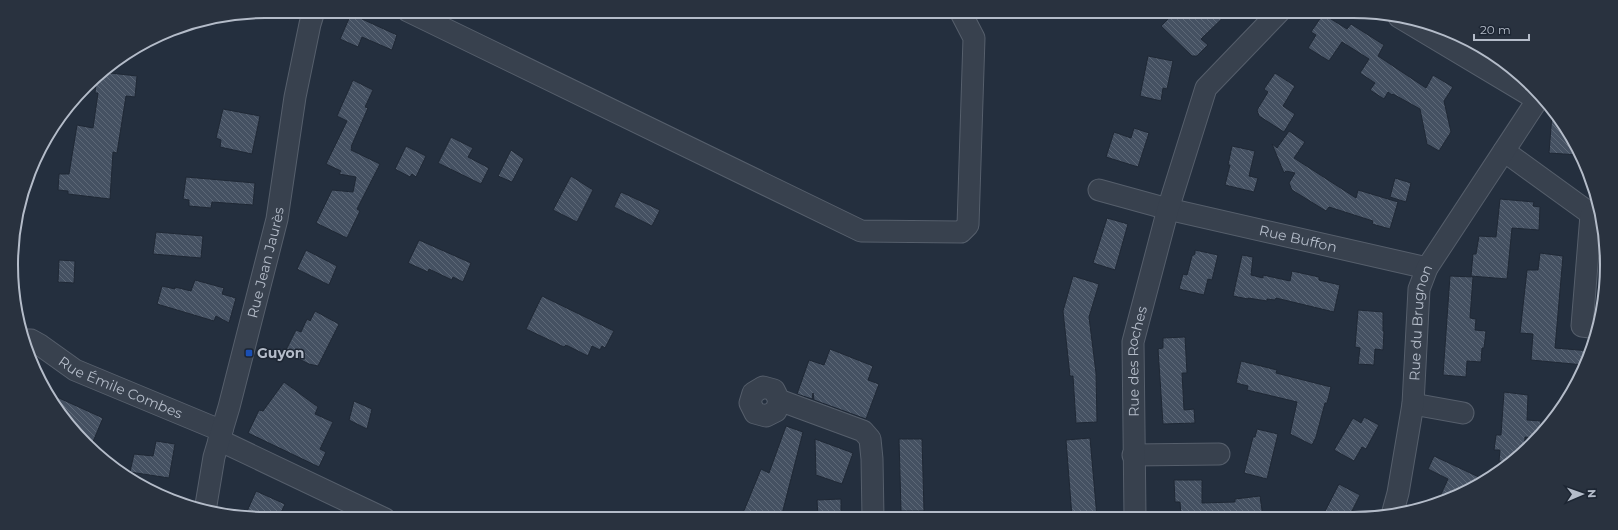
<svg xmlns="http://www.w3.org/2000/svg" width="1618" height="530" font-family="Montserrat,sans-serif">
	<style>
		.building { fill: url(#building-back-hatch); stroke: #1f2835 }
		.lines { fill: none; stroke-linecap: round; stroke-linejoin: round }
		.minor-casing { stroke: #565f6c; stroke-width: 23 }
		.minor { stroke: #38414e; stroke-width: 21 }
		.transit-dot { fill: #1a4fb4; stroke: #1d2633; stroke-width: 1.5 }
		.labels { text-anchor: middle; stroke-width: 3; stroke-linejoin: round; paint-order: stroke }
		.street-label { font-size: 14px; fill: #b4bcc9; stroke: #1d2633 }
		.poi-label { font-size: 14px; font-weight: bold; fill: #b4bcc9; stroke: #1d2633; text-anchor: start }
		.rim { fill: none; stroke: #b4bcc9; stroke-width: 2 }
	</style>
	<defs>
		<pattern id="building-back-hatch" width="6" height="6" patternUnits="userSpaceOnUse"><rect width="6" height="6" fill="#455162"/><path d="M-1 5l2 2M0 0l6 6M5-1l2 2" fill="none" stroke="#5d6877"/></pattern>
	</defs>
	<rect width="100%" height="100%" fill="#242f3e"/>
	<g class="building">
		<polygon points="1176,11 1230,11 1201,39 1208,45 1197,56 1192,56 1161,26"/>
		<polygon points="351,14 397,35 392,50 362,37 358,47 340,39"/>
		<polygon points="1323,14 1347,29 1351,24 1384,45 1378,56 1426,88 1433,75 1453,87 1444,101 1451,132 1439,151 1427,144 1420,109 1393,94 1392,95 1388,92 1384,99 1370,90 1375,83 1360,73 1369,59 1342,42 1329,61 1308,48 1316,35 1311,32"/>
		<polygon points="1148,56 1173,61 1167,89 1163,88 1161,101 1140,96"/>
		<polygon points="101,72 137,76 135,97 126,96 117,153 113,152 110,199 68,194 68,191 58,190 59,174 69,174 77,125 93,128 98,93 95,93 97,74"/>
		<polygon points="1275,73 1295,86 1283,106 1295,114 1284,132 1259,116 1257,110 1268,92 1264,89"/>
		<polygon points="353,80 373,90 365,107 368,108 351,147 352,148 351,150 380,164 357,209 360,211 347,238 316,223 332,190 353,192 356,177 339,174 341,171 326,164 347,121 337,116"/>
		<polygon points="223,109 260,116 252,154 220,147 221,140 216,138"/>
		<polygon points="1552,114 1573,138 1579,155 1549,153"/>
		<polygon points="1134,128 1149,133 1138,167 1106,157 1114,132 1131,138"/>
		<polygon points="1289,131 1305,142 1294,158 1356,198 1358,190 1398,202 1390,229 1372,224 1373,221 1329,207 1326,211 1292,190 1289,183 1295,173 1286,171 1284,173 1272,144 1277,148"/>
		<polygon points="451,137 473,148 468,157 489,168 481,184 438,163"/>
		<polygon points="406,146 426,156 416,177 412,174 410,177 395,169"/>
		<polygon points="1232,146 1255,151 1249,176 1258,178 1254,192 1225,185 1230,165 1228,165"/>
		<polygon points="511,150 524,159 512,182 498,176"/>
		<polygon points="571,176 593,190 577,222 553,210"/>
		<polygon points="186,177 255,183 253,205 212,202 211,208 189,206 189,200 183,199"/>
		<polygon points="1395,178 1411,183 1406,202 1390,197"/>
		<polygon points="621,192 660,210 652,226 614,207"/>
		<polygon points="1500,199 1534,202 1533,206 1540,207 1539,230 1512,228 1507,279 1471,276 1473,254 1476,254 1479,236 1496,237"/>
		<polygon points="1107,218 1128,224 1115,270 1093,263"/>
		<polygon points="156,232 203,236 201,258 153,254"/>
		<polygon points="419,240 471,263 463,282 453,277 452,280 429,269 428,272 408,263"/>
		<polygon points="306,250 337,266 329,285 297,269"/>
		<polygon points="1195,250 1218,255 1212,280 1208,279 1204,295 1179,289 1183,274 1187,275 1192,256 1195,254"/>
		<polygon points="1540,253 1563,256 1555,348 1590,351 1584,365 1531,360 1533,334 1520,333 1527,270 1538,270"/>
		<polygon points="1242,255 1253,257 1251,275 1263,278 1263,275 1290,281 1292,271 1319,277 1319,280 1340,285 1334,312 1276,298 1275,300 1267,299 1267,301 1248,298 1248,299 1233,296"/>
		<polygon points="59,260 75,261 74,283 58,282"/>
		<polygon points="1073,276 1099,284 1089,317 1096,373 1097,422 1076,423 1073,376 1070,376 1063,311"/>
		<polygon points="1450,276 1473,277 1470,318 1476,319 1475,330 1486,331 1484,348 1482,348 1481,362 1467,361 1466,377 1443,375"/>
		<polygon points="195,280 224,288 222,294 236,298 229,323 216,316 214,321 157,304 162,286 175,289 175,287 191,291"/>
		<polygon points="542,296 614,331 605,348 602,346 600,350 592,346 588,356 566,345 564,347 526,329"/>
		<polygon points="1358,310 1383,312 1383,331 1384,331 1383,350 1375,349 1374,365 1358,364 1360,348 1355,347"/>
		<polygon points="315,311 339,324 318,366 309,364 285,352 296,330 301,332 307,319 310,321"/>
		<polygon points="1185,337 1187,373 1182,373 1184,410 1194,409 1195,423 1163,424 1158,349 1163,348 1163,338"/>
		<polygon points="830,349 873,366 868,380 879,384 866,419 814,400 813,393 812,399 797,394 809,360 824,365"/>
		<polygon points="1241,361 1277,370 1276,373 1331,387 1327,403 1325,403 1316,437 1312,445 1290,434 1297,402 1247,390 1248,386 1236,383"/>
		<polygon points="284,382 318,407 315,414 333,422 320,449 326,452 319,467 248,433 259,410 263,411"/>
		<polygon points="1504,392 1528,395 1527,420 1541,421 1540,433 1535,438 1525,437 1524,452 1521,456 1510,463 1499,461 1500,450 1494,450 1496,435 1501,435"/>
		<polygon points="48,393 103,418 92,444 54,406"/>
		<polygon points="354,401 372,409 367,429 349,420"/>
		<polygon points="1364,417 1379,425 1366,449 1362,447 1354,461 1334,450 1353,418 1361,423"/>
		<polygon points="786,426 803,432 781,518 741,518 761,469 769,473"/>
		<polygon points="1257,429 1278,434 1267,479 1244,473 1253,437 1255,437"/>
		<polygon points="1090,438 1097,517 1072,517 1066,440"/>
		<polygon points="815,439 853,453 842,484 816,475"/>
		<polygon points="899,439 922,439 924,511 901,511"/>
		<polygon points="156,441 175,444 169,478 130,472 134,454 153,456"/>
		<polygon points="1434,456 1483,479 1450,500 1437,503 1448,479 1428,469"/>
		<polygon points="1174,480 1202,480 1202,503 1235,502 1235,499 1260,496 1263,517 1181,517 1180,502 1175,502"/>
		<polygon points="1339,484 1360,495 1349,517 1322,517"/>
		<polygon points="256,491 285,504 278,519 245,516"/>
		<polygon points="841,499 841,516 838,517 838,518 818,517 817,500"/>
	</g>
	<g class="lines">
		<g class="minor-casing">
			<g id="minor">
				<polyline points="408,11 861,231 961,232 968,225 974,38 960,11"/>
				<polyline points="1399,17 1538,100"/>
				<polyline points="1504,151 1602,222"/>
				<path id="s1" d="M1099,190L1168,209L1427,268"/>
				<polyline points="1591,215 1582,326 1599,328"/>
				<path id="s2" d="M24,340H31L40,345L75,370L222,431"/>
				<polyline points="779,400 776,411 766,416 755,413 750,403 753,393 763,387 774,390 779,400 787,403 863,431 870,439 872,459 873,518"/>
				<polyline points="1413,404 1463,413"/>
				<polyline points="219,440 385,519"/>
				<polyline points="1133,455 1219,454"/>
				<path id="s3" d="M205,511L214,457L229,407L277,219L295,97L310,24L314,11"/>
				<path id="s4" d="M1392,515L1398,493L1413,404L1419,289L1427,268L1538,99"/>
				<path id="s5" d="M1135,517L1133,342L1168,209L1206,88L1280,11"/>
			</g>
		</g>
		<use href="#minor" class="minor"/>
	</g>
	<rect class="transit-dot" x="245" y="349" width="8" height="8" rx="2"/>
	<g class="labels">
		<g class="street-label">
			<text dy="5" stroke="none"><textPath href="#s1" startOffset="205">Rue Buffon</textPath></text>
			<text dy="5" stroke="none"><textPath href="#s3" startOffset="256">Rue Jean Jaurès</textPath></text>
			<text dy="5" stroke="none"><textPath href="#s4" startOffset="195">Rue du Brugnon</textPath></text>
			<text dy="5" stroke="none"><textPath href="#s5" startOffset="156">Rue des Roches</textPath></text>
			<text dy="5" stroke="none"><textPath href="#s2" startOffset="109">Rue Émile Combes</textPath></text>
		</g>
		<g class="poi-label">
			<text x="257" y="358">Guyon</text>
		</g>
	</g>
	<path d="M0 0H1618V530H0ZM265 18H1353A247 247 0 0 1 1600 265V265A247 247 0 0 1 1353 512H265A247 247 0 0 1 18 265V265A247 247 0 0 1 265 18Z" fill="#29323f" fill-rule="evenodd"/>
	<path class="rim" d="M265 18H1353A247 247 0 0 1 1600 265V265A247 247 0 0 1 1353 512H265A247 247 0 0 1 18 265V265A247 247 0 0 1 265 18Z"/>
	<g transform="translate(1582 494) rotate(88)" stroke="#1d2633" stroke-width="3" paint-order="stroke">
	<path d="M0-3L7 15L0 10L-7 15Z" fill="#b4bcc9"/>
	<text y="-6" font-size="11" font-weight="bold" text-anchor="middle" fill="#b4bcc9">N</text>
	</g>
	<path d="M1474 34v6h55v-6" fill="none" stroke="#b4bcc9" stroke-width="2"/>
	<text x="1480" y="34" font-size="12" fill="#b4bcc9" stroke="#1d2633" stroke-width="3" paint-order="stroke">20 m</text>
</svg>
